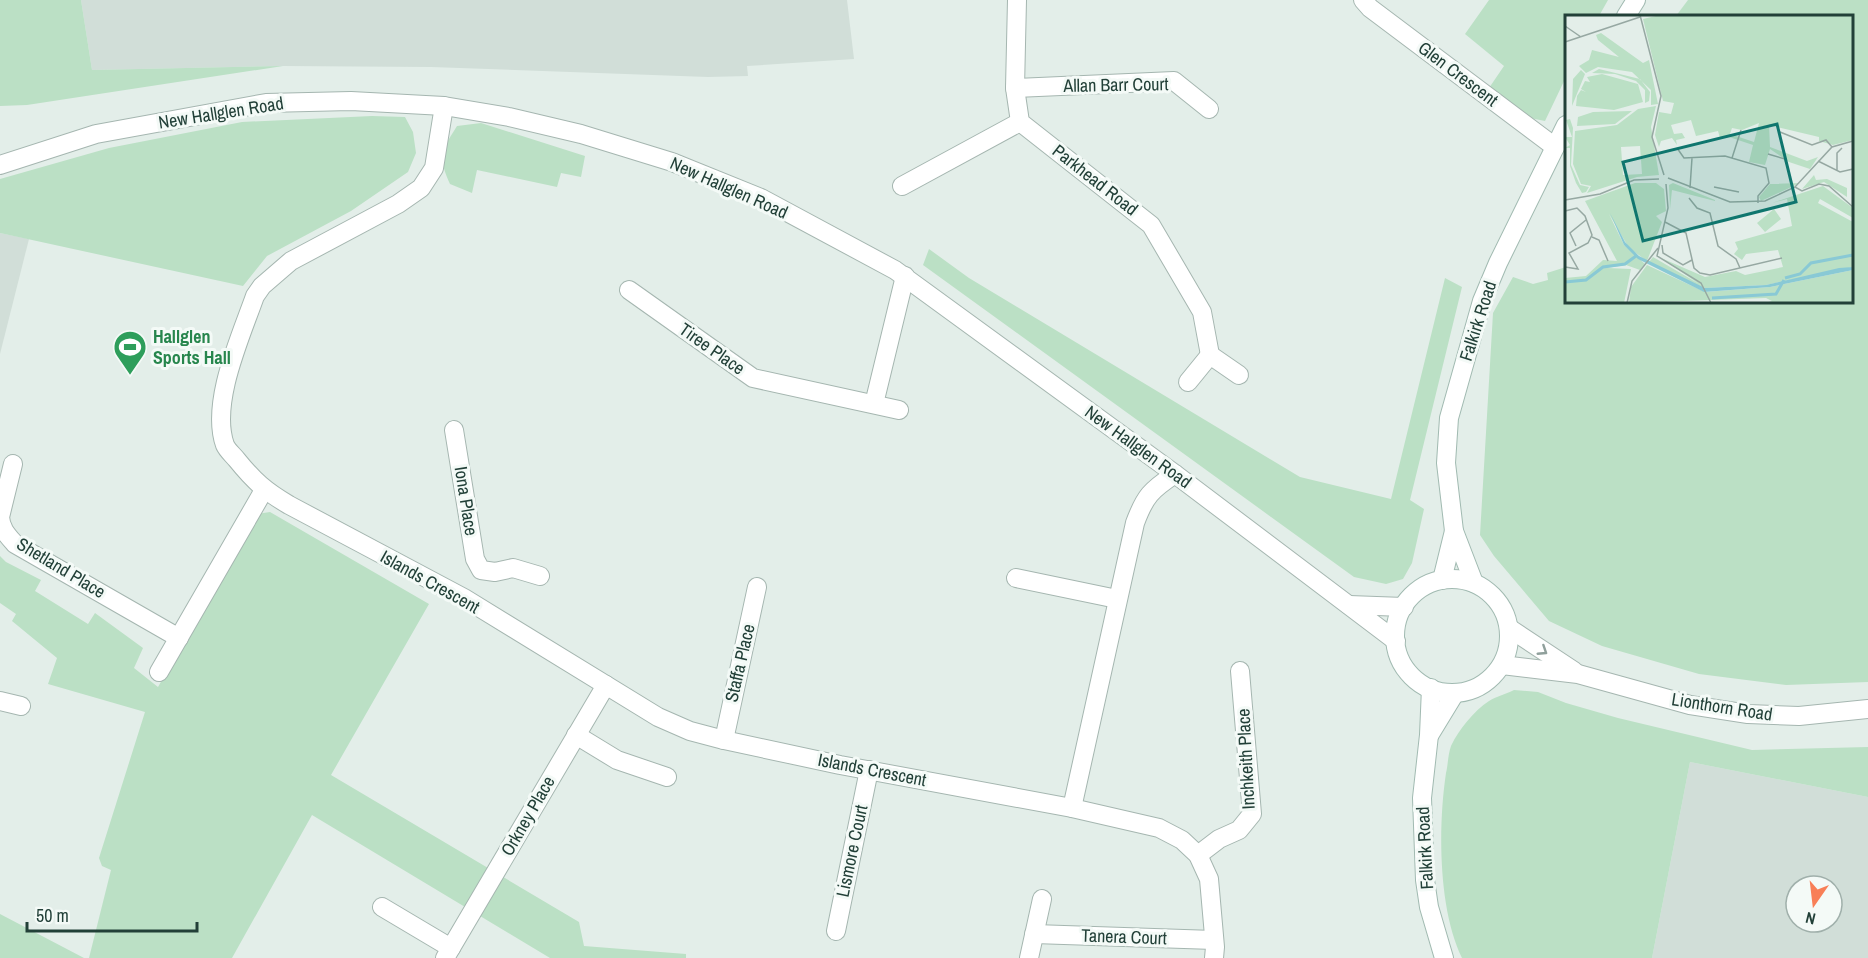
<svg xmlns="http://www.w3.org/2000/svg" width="1868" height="958" font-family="'Archivo Narrow',sans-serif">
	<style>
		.built { fill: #d1ded8; fill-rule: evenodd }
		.green { fill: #bbe0c5 }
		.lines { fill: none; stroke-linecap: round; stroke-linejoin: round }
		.minor-casing { stroke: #a5b6b0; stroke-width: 20 }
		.tertiary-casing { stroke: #a5b6b0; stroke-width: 20 }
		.secondary-casing { stroke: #a1bab1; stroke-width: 20 }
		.minor { stroke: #fff; stroke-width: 18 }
		.tertiary { stroke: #fff; stroke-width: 18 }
		.secondary { stroke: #fff; stroke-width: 18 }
		.oneway { stroke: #90a09c }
		.labels { text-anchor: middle; stroke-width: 6; stroke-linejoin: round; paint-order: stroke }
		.street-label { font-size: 18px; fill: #224038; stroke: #f4faf7 }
		.leisure-label { font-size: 18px; font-weight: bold; fill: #27864d; stroke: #f4faf7; text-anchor: start }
		.inset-river { fill: none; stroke: #89c9d5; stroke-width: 3 }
		.inset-road { fill: none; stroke: #96a8a2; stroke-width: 1.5 }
		.view { fill: #0f766e; fill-opacity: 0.15; stroke: #0f766e; stroke-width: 3 }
		.inset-edge { fill: none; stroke: #224038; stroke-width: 3 }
	</style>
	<rect width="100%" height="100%" fill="#e3eee9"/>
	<g class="built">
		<polygon points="81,0 847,0 854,59 747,66 748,76 708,77 431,67 283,66 92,70"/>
		<polygon points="0,233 29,239 0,354"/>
		<path d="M1690,762L1868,797V958H1652ZM1796,886H1832V922H1796Z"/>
	</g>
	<g class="green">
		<polygon points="0,0 81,0 92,70 283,66 27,105 0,106"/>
		<polygon points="1489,0 1608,0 1599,16 1566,16 1566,77 1545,121 1530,118 1489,88 1504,66 1465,34"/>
		<polygon points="1688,0 1868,0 1868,682 1786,685 1699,674 1602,646 1549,621 1494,556 1480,535 1493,313 1513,277 1533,284 1548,280 1547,273 1566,267 1566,302 1852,302 1852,16 1676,16"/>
		<polygon points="372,116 405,117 413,132 416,153 408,172 351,211 267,256 243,286 0,233 0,179 109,148 242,122"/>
		<path d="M481,123L585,156L581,177L561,173L557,187L477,170L472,193L450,184C437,156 442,150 457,126Z"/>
		<polygon points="929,249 969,278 1300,477 1391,499 1445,278 1462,287 1410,500 1424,509 1412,563 1403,579 1386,584 1354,577 923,265"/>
		<polygon points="270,512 429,604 331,775 579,922 584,946 686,954 686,958 550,958 312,815 232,958 89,958 111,870 102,866 99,858 145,712 48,684 57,658 12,621 16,614 0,603 0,556 6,562 41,580 35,591 88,624 95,613 143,648 134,668 158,687 257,514"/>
		<path d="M1514,690L1538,692L1566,703L1618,718L1752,750L1868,747V797L1690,762L1652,958H1462C1438,909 1438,826 1446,773C1448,765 1448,754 1451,746C1459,729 1474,711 1489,701C1497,696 1506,694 1514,690Z"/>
		<polygon points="0,914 84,958 0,958"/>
	</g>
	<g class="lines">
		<g class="minor-casing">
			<g id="minor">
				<polyline points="1017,0 1015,88 1020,122 1151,225 1202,312 1210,355"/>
				<polyline points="1363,0 1370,8 1555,147"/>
				<polyline points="1015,88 1174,81 1209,109"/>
				<path d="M444,106L434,168L421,188L398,204L291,261L262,286L255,296C241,336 210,403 225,445C227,450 233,455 237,460C254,481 265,491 289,505L464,598L658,717L690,731L724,740L840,765L1072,808L1159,828L1182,840L1198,855L1209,879L1215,947L1214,958"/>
				<polyline points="902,186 1020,122"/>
				<polyline points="629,290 753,378 899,410"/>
				<polyline points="1188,382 1210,355 1239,375"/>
				<polyline points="874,404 905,276"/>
				<polyline points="454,430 475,559 481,570 495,572 513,568 540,576"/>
				<path d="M13,464L0,517C1,529 7,535 15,544L179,638"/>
				<polyline points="1016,578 1117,599"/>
				<polyline points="159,672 264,490"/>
				<polyline points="0,701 21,706"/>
				<polyline points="576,735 617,760 667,777"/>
				<polyline points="724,740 757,587"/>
				<path d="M1072,808L1135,523C1145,496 1151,490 1175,474"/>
				<polyline points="1198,855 1219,839 1239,830 1252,814 1240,671"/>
				<polyline points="382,907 451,948"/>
				<polyline points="836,931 869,770"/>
				<polyline points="1034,934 1214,940"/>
				<polyline points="445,958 606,685"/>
				<polyline points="1029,958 1042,899"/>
			</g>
		</g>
		<g class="tertiary-casing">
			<g id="tertiary">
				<polyline points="0,165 96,134 266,103 351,101 444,106 509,117 581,134 672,162 761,198 895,270 1175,474 1396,641"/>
				<polyline points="1349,605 1404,607"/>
				<polyline points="1509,628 1574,671"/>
				<polyline points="1502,665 1578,674 1690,705 1748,714 1799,716 1868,709"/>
			</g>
		</g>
		<g class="secondary-casing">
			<g id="secondary">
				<polyline points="1626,16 1636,0"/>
				<circle cx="1452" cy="636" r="57"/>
				<polyline points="1442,580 1454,531"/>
				<polyline points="1474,583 1454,531 1446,463 1449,418 1482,301 1498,263 1566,125"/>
				<polyline points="1431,688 1429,735 1422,798 1425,880 1429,907 1444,958"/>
				<polyline points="1430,734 1455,693"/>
			</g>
		</g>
		<use href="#minor" class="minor"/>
		<use href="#tertiary" class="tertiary"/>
		<use href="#secondary" class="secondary"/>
	</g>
	<defs><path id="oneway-chevron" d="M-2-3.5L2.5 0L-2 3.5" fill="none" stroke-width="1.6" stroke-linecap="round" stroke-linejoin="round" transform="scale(1.5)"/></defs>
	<use class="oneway" href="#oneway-chevron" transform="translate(1543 651) rotate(33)"/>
	<defs>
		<g id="stadium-pin" transform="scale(1.725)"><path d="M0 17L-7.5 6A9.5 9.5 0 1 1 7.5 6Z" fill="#2e9e5b" stroke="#f4faf7"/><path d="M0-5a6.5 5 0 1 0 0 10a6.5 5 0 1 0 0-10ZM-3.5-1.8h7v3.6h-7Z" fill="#fff"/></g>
	</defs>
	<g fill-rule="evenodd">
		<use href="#stadium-pin" x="130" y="347"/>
	</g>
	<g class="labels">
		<g class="street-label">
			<text transform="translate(1458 74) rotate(37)" y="6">Glen Crescent</text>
			<text transform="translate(1116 85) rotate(-1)" y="6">Allan Barr Court</text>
			<text transform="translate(221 113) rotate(-9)" y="6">New Hallglen Road</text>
			<text transform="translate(1095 180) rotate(38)" y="6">Parkhead Road</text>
			<text transform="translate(729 188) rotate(24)" y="6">New Hallglen Road</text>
			<text transform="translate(1478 321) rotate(-72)" y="6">Falkirk Road</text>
			<text transform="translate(712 349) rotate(35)" y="6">Tiree Place</text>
			<text transform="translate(1138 447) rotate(36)" y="6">New Hallglen Road</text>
			<text transform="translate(466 501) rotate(81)" y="6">Iona Place</text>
			<text transform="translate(61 568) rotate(31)" y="6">Shetland Place</text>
			<text transform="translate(430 582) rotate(29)" y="6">Islands Crescent</text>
			<text transform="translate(740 663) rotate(-77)" y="6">Staffa Place</text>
			<text transform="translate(1722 707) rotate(9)" y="6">Lionthorn Road</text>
			<text transform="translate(1246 759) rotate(-93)" y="6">Inchkeith Place</text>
			<text transform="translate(872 770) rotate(11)" y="6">Islands Crescent</text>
			<text transform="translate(528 816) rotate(-60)" y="6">Orkney Place</text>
			<text transform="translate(1425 848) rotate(-93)" y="6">Falkirk Road</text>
			<text transform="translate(852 851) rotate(-78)" y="6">Lismore Court</text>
			<text transform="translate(1124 937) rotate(2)" y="6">Tanera Court</text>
		</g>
		<g class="leisure-label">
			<text x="153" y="343">Hallglen<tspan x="153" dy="21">Sports Hall</tspan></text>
		</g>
	</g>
	<g transform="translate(1565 15)">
		<rect width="288" height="288" fill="#e3eee9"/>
		<path d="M95,0H288V125L268,130L254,126V122L204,110L205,132L242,146L253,142L245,154L224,147L205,134L200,150L184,147L188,130L164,122L155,123L153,116L131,121L126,105L106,110L109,119L117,118L120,123L111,125L112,130L107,123L96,126L94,132L90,120L94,97L106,99L109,88L98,86L78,4ZM194,108L189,127L165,119L167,113L177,115ZM36,18L78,48L84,45L93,89L86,90V75L67,57L33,52L21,58L14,51L24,45L27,35L54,42L33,25L31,20ZM34,54L75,64L85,77L84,86L80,88V75L71,66L50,59L27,58ZM16,55L20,59L7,91L8,64ZM37,59L73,69L78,87L49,95L11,91L12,81L16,75L21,77L16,74L20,66L25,67L22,62ZM91,91L86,112L94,160L72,162L22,178L26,171L16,169L8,149L10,116L52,110L73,94ZM75,131L77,159L58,160L56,132ZM67,96L50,109L12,111L13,102L28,97ZM5,104L8,113L6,150L15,170L24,172L21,177L17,178L11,168L5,151V133H0L5,130L0,122H7L1,105ZM249,160L251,165L262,164L282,173V182L259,167L237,174ZM70,168H91L99,174L101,196L91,201L97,207L82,246L64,233L44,199L59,230L80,249L75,255L61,250L42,253L66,254L59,288H0V263L21,261L38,245L52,246L20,186ZM108,168L150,185V186L107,175L105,194L104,170ZM235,168L196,186L194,182L205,169ZM258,171L288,193V203L255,184L253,188L288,207V252L201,270L140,273L96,243L140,262L171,256L180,260L218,252L213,235L181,239L177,245L169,239L173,234L170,227L227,211L222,184L207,188ZM209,194L216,204L200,217L192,208ZM88,242L136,270L138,273L84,247ZM82,250L140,277L205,272L288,255V288H200L207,286L201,283L64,288L66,272Z" fill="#bbe0c5" fill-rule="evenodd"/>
		<path d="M45,198L60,227L74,241L140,273L201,270L274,253L288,252V255L205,272L139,277L73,244L59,230Z" fill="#89c9d5"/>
		<path class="inset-river" d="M220,263L235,259L246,248L288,240M0,267L21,265L38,252L60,249L71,241M147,283L211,279L219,265"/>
		<path class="inset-road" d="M75,0L96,81L87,122L99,160M0,11L16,22M0,27L75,2M215,117L247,130L261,125L267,132M112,133L119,143L160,141L201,153L204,168L193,181V188M203,139L220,144L221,149M167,143L176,115M253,146L275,157L288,154M272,156V138L277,133M103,163L165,187L200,186L230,172L267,132L288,126M101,169L103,193L92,241L136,268L146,288M149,172L174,177M230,172L237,176L254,169L264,171L288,192M125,173L127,143M124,183L132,193L145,198L153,231L171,244L175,253M0,185L35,179L69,165L94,164M0,196L12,193L20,201L27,220L23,228L4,238L13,254L0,252M100,207L121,218L129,253L135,258L145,260L217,243M27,222L34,225L43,246M97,230L98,238L118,250L127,245M11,231L5,218L21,205M62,288L67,266L93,233"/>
		<path class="view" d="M212,109L231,187L78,226L58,147Z"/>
		<rect width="288" height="288" class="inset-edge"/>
	</g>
	<g transform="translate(1814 904) rotate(194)"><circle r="28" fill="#f4faf7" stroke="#a0b0ab" stroke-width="1.5"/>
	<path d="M0-4.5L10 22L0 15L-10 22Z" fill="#f87f57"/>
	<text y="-9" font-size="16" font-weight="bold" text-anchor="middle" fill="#224038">N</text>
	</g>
	<path d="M27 922v9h170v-9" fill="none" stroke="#224038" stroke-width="3"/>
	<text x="36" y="922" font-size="18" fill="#224038" stroke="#f4faf7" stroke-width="4.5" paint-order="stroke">50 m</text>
</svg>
